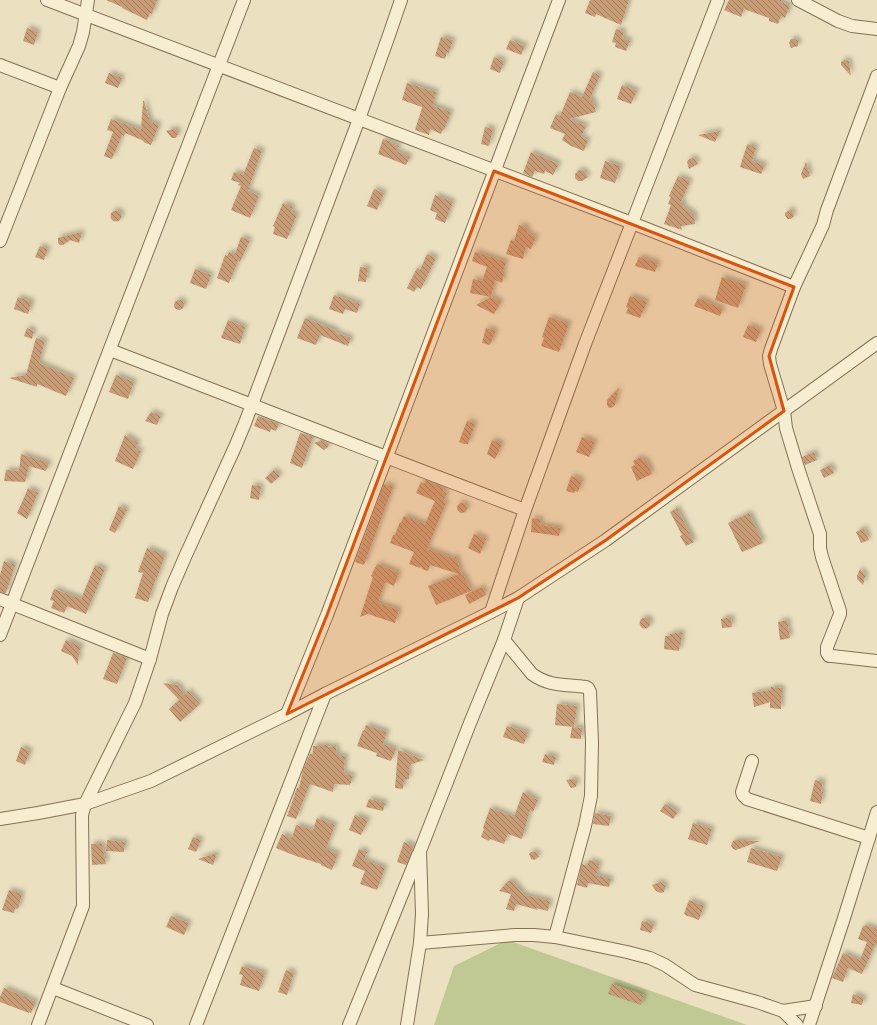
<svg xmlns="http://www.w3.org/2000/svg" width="877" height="1025" font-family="Lora,serif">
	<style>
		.pitch { fill: #c0c894 }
		.building { fill: url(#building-back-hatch); filter: url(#shadow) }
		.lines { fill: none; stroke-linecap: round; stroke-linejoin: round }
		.minor-casing { stroke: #837158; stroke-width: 14 }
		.minor { stroke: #f7edd1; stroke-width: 12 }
		.marked { fill: #d6540e; fill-opacity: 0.2; stroke: #d6540e; stroke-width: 3; stroke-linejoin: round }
	</style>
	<defs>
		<pattern id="building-back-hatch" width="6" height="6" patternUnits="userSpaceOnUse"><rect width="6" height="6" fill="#c89c76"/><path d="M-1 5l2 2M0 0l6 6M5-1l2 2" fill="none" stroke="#a37f60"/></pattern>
		<filter id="shadow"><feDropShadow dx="3" dy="-3" stdDeviation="2" flood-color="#0004"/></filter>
	</defs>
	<rect width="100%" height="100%" fill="#ebe0bf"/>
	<polygon class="pitch" points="507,940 747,1025 434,1025 454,966"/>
	<g class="building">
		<polygon points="106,0 157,0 152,14 150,13 147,20 122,8 122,7"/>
		<polygon points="590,0 629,0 621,25 596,14 595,17 585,13"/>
		<polygon points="729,0 782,0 781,2 790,6 785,18 781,16 778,24 769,21 769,18 744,9 741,17 724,10"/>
		<polygon points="27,28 38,32 34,45 23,41"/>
		<polygon points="616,29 624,32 622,38 630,41 626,51 615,47 616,43 612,42"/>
		<polygon points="441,37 453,40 449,53 447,52 445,59 435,56"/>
		<polygon points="791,39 795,39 797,40 798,41 798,46 791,48 789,43"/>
		<polygon points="510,40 525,46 521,55 506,49"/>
		<polygon points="494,57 504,61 500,73 490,69"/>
		<polygon points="844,60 849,61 851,76 841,65 841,62"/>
		<polygon points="593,72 600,76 590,99 593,101 596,112 569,119 586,126 581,137 588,140 584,151 571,146 562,140 565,134 550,128 556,114 560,116 570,92 582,97"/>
		<polygon points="109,73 122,78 118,88 105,83"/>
		<polygon points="407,83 436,92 433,106 451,112 444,130 443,129 441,134 430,129 429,135 415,130 422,108 422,107 402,100"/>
		<polygon points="622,85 637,91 631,104 617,99"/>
		<polygon points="143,101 144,101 150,122 159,125 151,145 143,142 144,141 125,133 124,136 122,135 112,159 104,156 113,132 107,130 111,119 141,130"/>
		<polygon points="485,127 493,129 489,146 481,144"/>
		<polygon points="174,129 178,131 178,134 176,138 172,138 166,131"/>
		<polygon points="720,131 715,142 698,135"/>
		<polygon points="383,139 392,142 391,143 399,146 396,151 410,157 406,165 378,154"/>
		<polygon points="748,144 756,148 752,161 765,165 761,174 740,167 747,145"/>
		<polygon points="254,148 262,151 248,191 259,196 250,218 231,210 241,186 238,185 240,183 231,180 234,172 243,175"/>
		<polygon points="531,152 559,164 553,175 545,171 544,174 535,171 532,177 523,173"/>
		<polygon points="692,158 695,159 698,164 689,169 687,162 689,159"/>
		<polygon points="605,161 621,166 615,183 600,178"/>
		<polygon points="806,162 810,176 803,179 801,174"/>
		<polygon points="579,170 584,171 588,177 582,181 578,181 575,178 575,174"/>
		<polygon points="678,176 690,181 681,202 684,204 683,207 694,214 695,224 681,226 682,230 664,224 671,205 668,204 671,197 669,196"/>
		<polygon points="374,189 384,193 377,210 367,206"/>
		<polygon points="435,195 453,202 445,223 435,219 437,213 430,210"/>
		<polygon points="283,203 293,207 291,212 297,215 287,239 273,234 275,227 273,226"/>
		<polygon points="791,209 793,213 794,216 791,219 788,219 786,217 785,215 785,213"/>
		<circle cx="116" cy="216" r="5.5"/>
		<polygon points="519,225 528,228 527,233 536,237 531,249 526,247 523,259 506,254 511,240 514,241"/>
		<polygon points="82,232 79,243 70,240 63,245 60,245 58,243 58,238 61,237"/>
		<polygon points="241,237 250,240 240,262 238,261 229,283 217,278 225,255 227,256 229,252 235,254"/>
		<polygon points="40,246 48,249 44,260 35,257"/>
		<polygon points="475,252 506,262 502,274 504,274 502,283 495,280 491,297 470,293 473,279 482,281 487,267 472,261"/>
		<polygon points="427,254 436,258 421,289 417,287 414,292 407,288 417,268 420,270"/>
		<polygon points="639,257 658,263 655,272 635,266"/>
		<polygon points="360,267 368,268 366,282 358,281"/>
		<polygon points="195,269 211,275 206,289 190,283"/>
		<polygon points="722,277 746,285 738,308 715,300"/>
		<polygon points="334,295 360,304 357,313 345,309 343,314 329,309"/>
		<polygon points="630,296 647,302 640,318 626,313 628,308 626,307"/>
		<polygon points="18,297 32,302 28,314 14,309"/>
		<polygon points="491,297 501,302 494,314 476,305"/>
		<polygon points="698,298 723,309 720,316 694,306"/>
		<circle cx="179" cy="305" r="5"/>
		<polygon points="549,317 569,324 559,352 541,346 544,338 542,337"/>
		<polygon points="305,318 337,331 336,333 351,338 348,346 320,335 316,345 297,338"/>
		<polygon points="228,320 245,327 240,344 221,338"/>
		<polygon points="748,325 761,330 756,342 743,337"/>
		<polygon points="27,328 34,331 32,339 24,336"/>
		<polygon points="486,328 496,331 490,345 482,343"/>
		<polygon points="36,338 45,341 39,363 74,378 66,396 37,384 37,387 9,378 26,375"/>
		<polygon points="116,375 134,382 128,399 109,392"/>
		<polygon points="619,388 615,405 613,407 609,408 607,405 607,400"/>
		<polygon points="151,412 161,416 157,425 145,421"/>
		<polygon points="258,416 279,424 276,431 271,429 270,432 254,426"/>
		<polygon points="467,421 475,424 468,444 464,444 459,442"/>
		<polygon points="300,433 313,437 302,468 290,463"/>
		<polygon points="125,435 138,443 135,450 141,451 133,469 115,461"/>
		<polygon points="582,437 595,442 589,457 576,452"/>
		<polygon points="322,440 328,443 329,445 327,448 324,450 314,443"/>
		<polygon points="492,440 502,444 495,459 487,454"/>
		<polygon points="814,452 817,460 805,465 802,457"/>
		<polygon points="21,454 49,463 46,471 29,466 25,482 4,481 6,470 19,471"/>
		<polygon points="641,457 643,461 646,460 652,474 637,481 631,467 635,465 633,461"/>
		<polygon points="830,465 834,473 824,478 820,470"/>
		<polygon points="274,470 280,476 271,484 265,478"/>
		<polygon points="571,476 582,480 578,492 575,491 574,493 566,491"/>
		<polygon points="426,480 444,488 443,492 447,493 443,502 446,503 427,549 452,558 456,557 462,576 464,576 471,591 436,605 428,586 459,574 430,565 428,571 422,569 421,566 420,568 409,564 414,552 390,543 393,535 395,535 400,522 401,523 404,516 425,524 435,501 416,493 421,482 424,484"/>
		<polygon points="384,484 393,487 364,565 355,562"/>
		<polygon points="252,485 261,486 259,500 250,498"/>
		<polygon points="28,488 38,493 27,519 17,513 24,498"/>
		<circle cx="462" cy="508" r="5"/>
		<polygon points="119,506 127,510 115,533 109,530"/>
		<polygon points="677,508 694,542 686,546 680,536 682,535 670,512"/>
		<polygon points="749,513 763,543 742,552 728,523"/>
		<polygon points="532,518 541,519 540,525 561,528 559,536 531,532"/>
		<polygon points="864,528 869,540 861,543 856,532"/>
		<polygon points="474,534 486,539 480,554 468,548"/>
		<polygon points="147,548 165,555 157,578 156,578 148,602 135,598 143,573 138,572"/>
		<polygon points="4,561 15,565 6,593 0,592 0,575"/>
		<polygon points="377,564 399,573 394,586 385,582 378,603 399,610 395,623 368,614 360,617 373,577 371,576"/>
		<polygon points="95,565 105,569 86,614 67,606 64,613 51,608 54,601 50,600 54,589 81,599"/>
		<polygon points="860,569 865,575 865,577 863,585 857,579 857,576"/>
		<polygon points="482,587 486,595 469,604 465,595"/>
		<polygon points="731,617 732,627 722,628 721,619"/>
		<circle cx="645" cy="623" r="5.5"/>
		<polygon points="787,620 790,638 780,640 778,622"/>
		<polygon points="682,632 681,644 680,644 679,651 664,649 665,636 670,636 670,634"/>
		<polygon points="66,640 82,647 79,651 78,665 72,656 61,651"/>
		<polygon points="113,653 127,658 117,684 103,679"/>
		<polygon points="163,683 178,685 184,695 188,691 200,704 180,722 169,709 179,700"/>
		<polygon points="771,687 782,688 781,709 770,708 770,702 754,707 752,693 771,690"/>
		<polygon points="557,704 577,706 574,727 555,725"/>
		<polygon points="366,725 387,732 383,744 396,749 391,761 376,756 377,753 357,746 363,730 364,731"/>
		<polygon points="507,726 528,732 524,744 503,737"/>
		<polygon points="572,727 582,728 581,739 570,738"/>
		<polygon points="328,745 328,747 336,746 337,755 345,756 344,773 353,776 350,785 334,784 333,792 310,784 296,819 287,816 297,788 299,788 303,770 310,754 313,754 313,746"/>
		<polygon points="21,747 30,751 25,765 16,761"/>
		<polygon points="398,750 424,760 409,765 409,779 404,779 403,789 395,788"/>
		<polygon points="545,754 556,757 554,765 542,762"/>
		<polygon points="573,779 577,781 576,787 571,788 566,780"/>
		<polygon points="815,780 823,782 821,792 823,792 821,804 810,801"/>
		<polygon points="523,792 531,796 531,797 538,800 533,812 530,810 522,839 508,834 504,844 490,839 489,841 481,837 484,829 483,828 490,808 514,817"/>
		<polygon points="369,799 385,803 383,811 366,807"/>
		<polygon points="665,804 678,812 673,819 660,811"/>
		<polygon points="595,813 611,816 609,826 593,824"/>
		<polygon points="355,815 368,820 361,835 349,830"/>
		<polygon points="317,818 335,825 326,849 338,854 332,870 321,865 321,864 296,856 276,848 282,834 292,838 296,825 313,830"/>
		<polygon points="693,823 712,829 707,845 688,839"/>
		<polygon points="193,837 201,840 196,852 188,849"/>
		<polygon points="107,840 125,842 124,852 106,851"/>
		<polygon points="736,840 760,841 736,850 733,849 731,846 733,841"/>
		<polygon points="404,842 414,846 406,865 397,862"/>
		<polygon points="91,844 102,844 106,864 92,865"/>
		<polygon points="751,848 782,857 777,871 747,862"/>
		<polygon points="359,849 367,852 364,860 385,868 377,890 360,884 365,871 352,866"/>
		<polygon points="531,852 536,852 539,857 534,860 531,859 529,854"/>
		<polygon points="217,853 213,865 198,859"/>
		<polygon points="589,860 600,864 596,875 611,879 609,887 588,883 587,888 577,885 582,864 587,866"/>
		<polygon points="508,881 512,881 525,896 525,895 550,901 548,911 536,908 538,910 516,904 514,911 506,909 511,894 499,891"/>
		<polygon points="660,882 665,885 665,888 664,892 661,893 656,891 652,885"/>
		<polygon points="9,890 22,894 18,909 15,908 14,913 2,910"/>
		<polygon points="689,900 704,906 699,920 685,915 685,914 684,914"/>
		<polygon points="171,916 189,923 184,935 166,927"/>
		<polygon points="642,921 654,924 651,933 640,930"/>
		<polygon points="866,925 877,929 877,945 875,945 862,974 848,968 843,982 832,978 843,953 860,960 867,942 858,939 863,926 865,926"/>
		<polygon points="242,966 265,973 259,991 240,985 243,975 239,974"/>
		<polygon points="286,970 294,973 287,995 278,992"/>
		<polygon points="612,984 644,995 641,1005 608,994"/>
		<polygon points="4,988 26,997 26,998 36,1002 31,1013 29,1012 29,1013 0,1002 0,997"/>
		<polygon points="853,994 864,998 862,1005 851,1003"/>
	</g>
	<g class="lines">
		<g class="minor-casing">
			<g id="minor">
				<polyline points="47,0 632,223 794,287"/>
				<polyline points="798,0 838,21 852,26 877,29"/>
				<polyline points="0,65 60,88"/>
				<polyline points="877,76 827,210 823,225 794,287 771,349 769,356 770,364 784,411 786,428 798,468 820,534 820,548 822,557 840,611 840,614 827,647 827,653 829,656 832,656 877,661"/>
				<polyline points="0,241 60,88 79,46 83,32 88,0"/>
				<path d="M110,350C248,403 386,458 525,510"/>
				<polyline points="0,599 150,659"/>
				<polyline points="491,612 525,510 585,344 632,223 718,0"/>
				<polyline points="0,635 244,0"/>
				<path d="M504,640L532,674C550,687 565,684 586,687L588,688L590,692L592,742L591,796L585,826L555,937"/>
				<polyline points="287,714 327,615 559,0"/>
				<polyline points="752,761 742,792 743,795 747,799 869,838"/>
				<polyline points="0,819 38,813 85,804 151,781 287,714 325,694 491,612 518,598 606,540 877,343"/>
				<polyline points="420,943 515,935 534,935 555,937 627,952 650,958 665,965 695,985 757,1002 783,1011 797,1025"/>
				<polyline points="53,988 147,1025"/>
				<polyline points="783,1011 816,1006"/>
				<polyline points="38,1025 83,906 82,815 85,804 135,703 150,659 162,614 172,587 185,557 235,447 245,423 359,119 388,38 401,0"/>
				<polyline points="196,1025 325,694"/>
				<polyline points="349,1025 418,855"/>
				<polyline points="407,1025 420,943 422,914 420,851 470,723 504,640 518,598"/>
				<polyline points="809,1025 844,918 877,812"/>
			</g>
		</g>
		<use href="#minor" class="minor"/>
	</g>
	<path class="marked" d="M494,171L794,287L769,356L784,411L606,540L518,598L287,714L327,615Z"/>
</svg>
